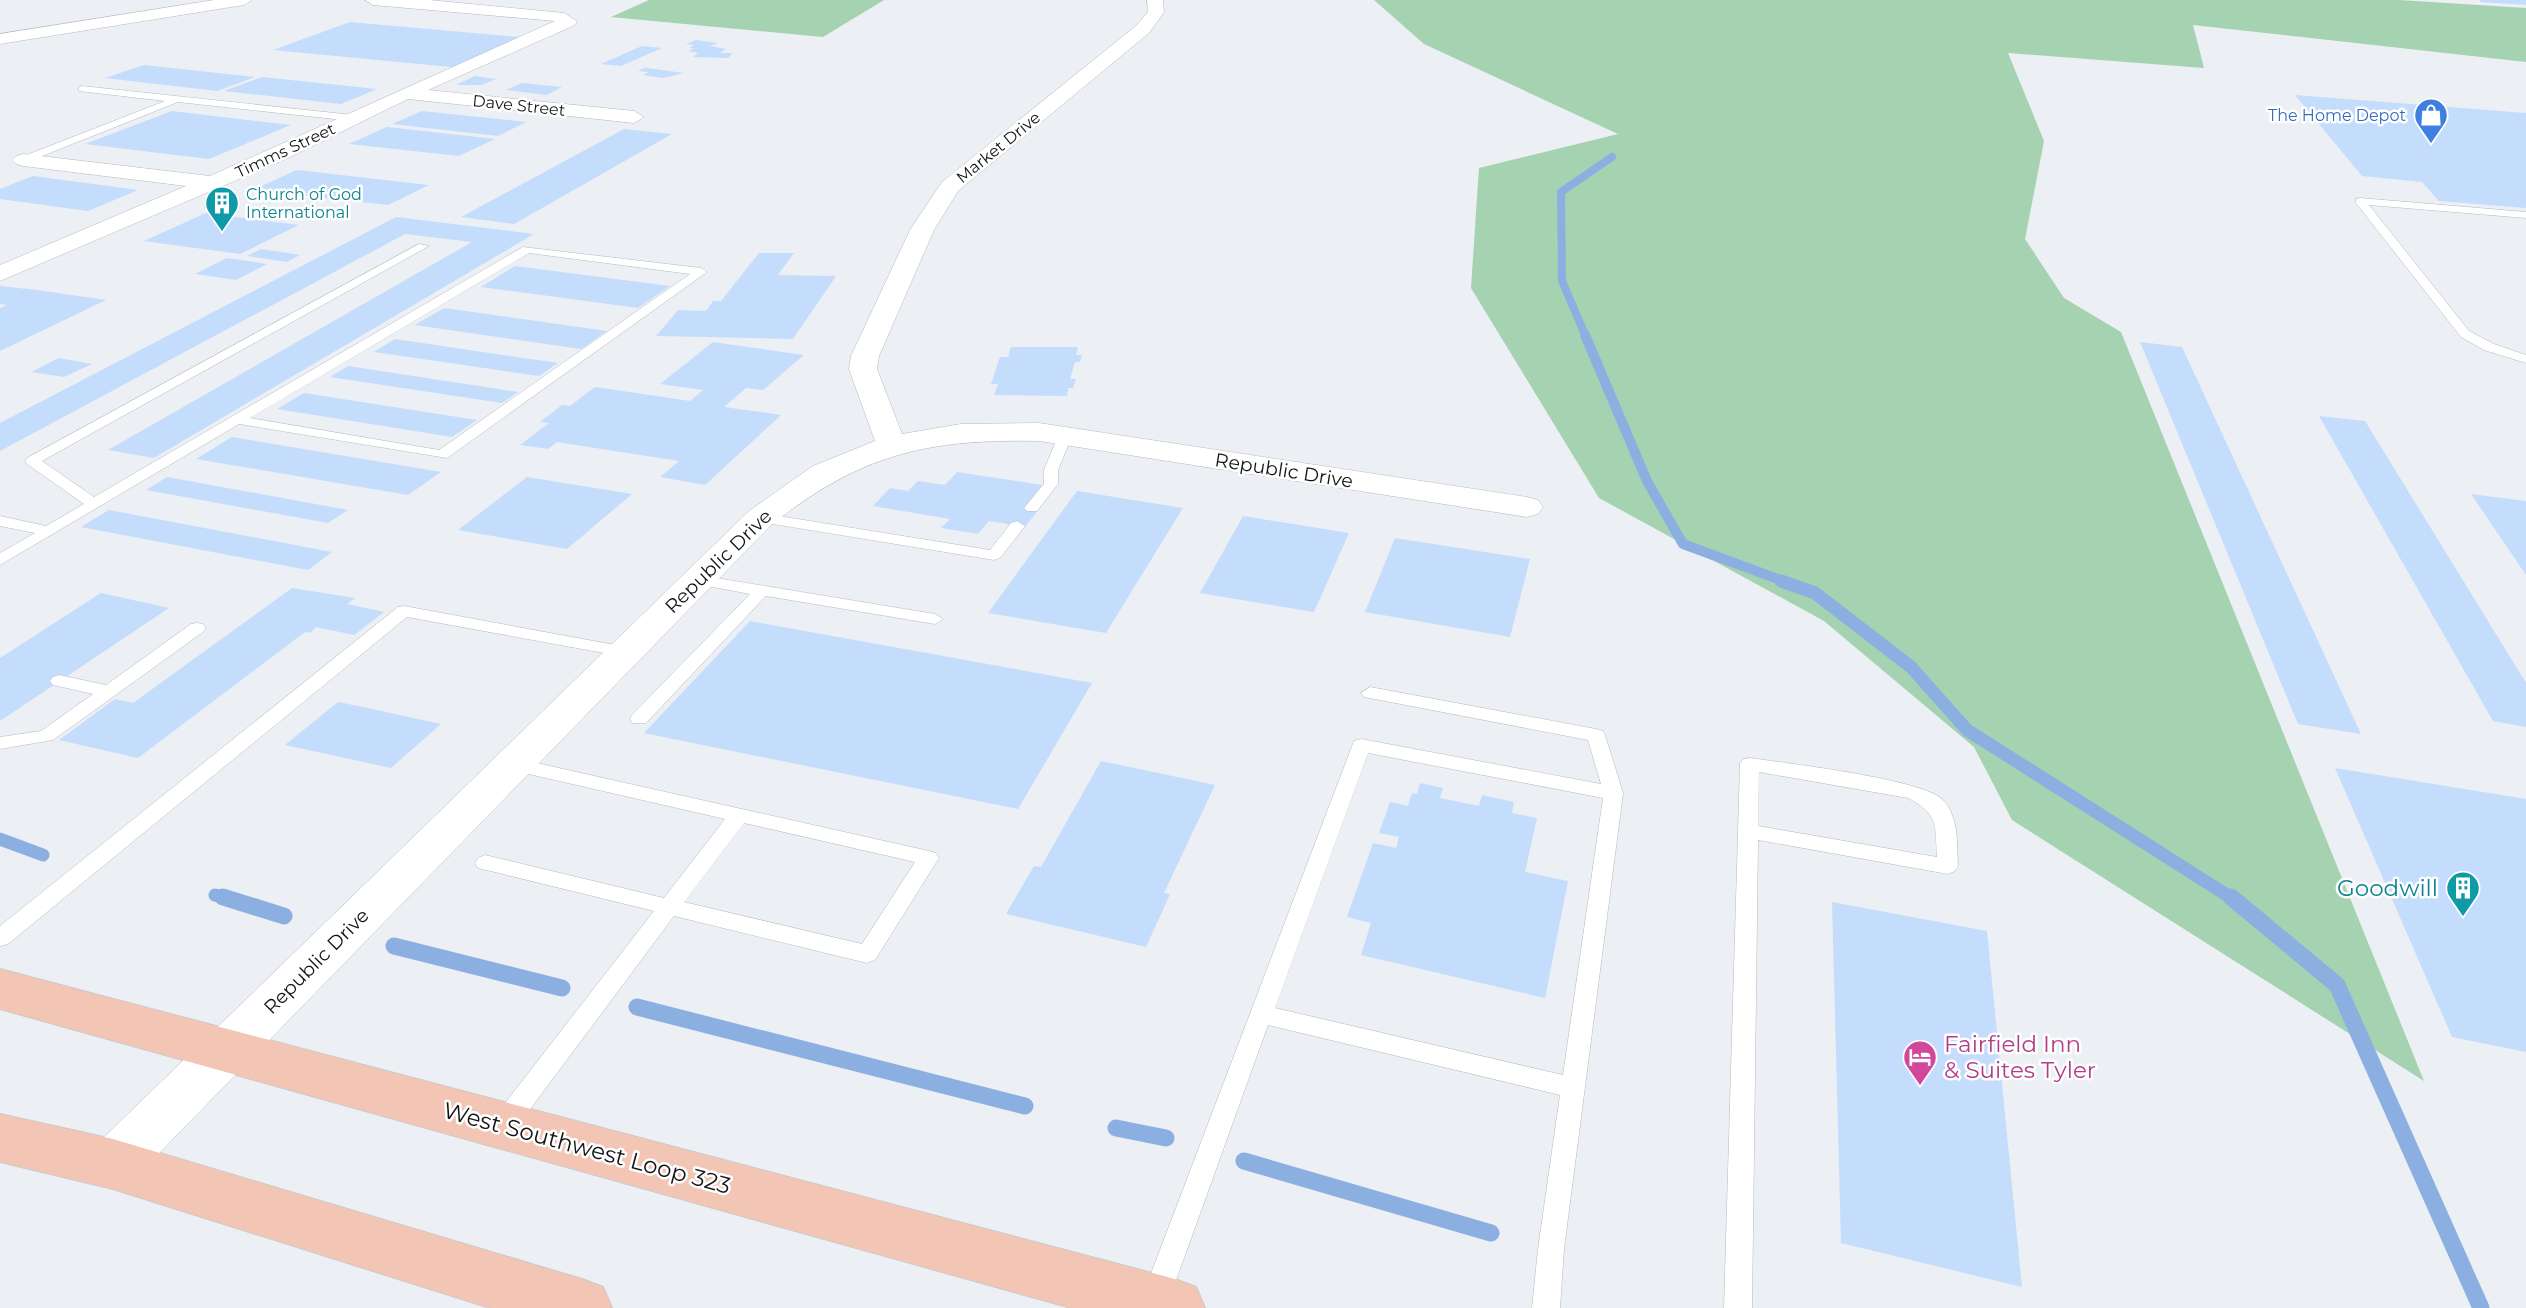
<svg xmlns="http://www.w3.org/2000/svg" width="2526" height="1308" font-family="Montserrat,sans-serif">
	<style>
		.green { fill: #a5d2b0 }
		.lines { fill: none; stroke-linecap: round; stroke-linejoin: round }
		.stream-far3 { stroke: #8cafe2; stroke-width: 8 }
		.stream-far2 { stroke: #8cafe2; stroke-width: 10 }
		.stream-far1 { stroke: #8cafe2; stroke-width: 13 }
		.stream { stroke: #8cafe2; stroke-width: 17 }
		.building { fill: #c4ddfc }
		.lane-casing { stroke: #b6b9bd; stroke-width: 1 }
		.street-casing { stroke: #b6b9bd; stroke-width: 1 }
		.highway-casing { stroke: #cbcbcc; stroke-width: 2 }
		.lane { fill: #fff; fill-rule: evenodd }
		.street { fill: #fff; fill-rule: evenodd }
		.highway { fill: #f2c5b4; fill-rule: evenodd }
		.labels { text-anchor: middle; stroke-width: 5; stroke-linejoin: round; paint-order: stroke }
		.far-street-label { font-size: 16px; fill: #131415; stroke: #fff }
		.far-shop-label { font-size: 16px; fill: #366cbe; stroke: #fff; text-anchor: end }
		.far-culture-label { font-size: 16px; fill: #0d838f; stroke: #fff; text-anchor: start }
		.street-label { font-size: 19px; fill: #131415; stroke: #fff }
		.near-culture-label { font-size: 23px; fill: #0d838f; stroke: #fff; text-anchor: end }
		.near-hotel-label { font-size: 23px; fill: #b23c85; stroke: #fff; text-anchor: start }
		.near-street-label { font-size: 23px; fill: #131415; stroke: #fff }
	</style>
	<rect width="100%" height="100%" fill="#eceff3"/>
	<g class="green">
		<polygon points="649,0 884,0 823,37 611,17"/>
		<polygon points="1374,0 2399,0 2526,8 2526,62 2193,25 2204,68 2008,53 2044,141 2025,239 2064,298 2121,332 2424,1081 2012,820 1974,747 1824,621 1599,498 1471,288 1479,168 1618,134 1424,44"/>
	</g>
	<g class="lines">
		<polyline class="stream-far3" points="1586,337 1562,281 1561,192 1612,157"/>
		<polyline class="stream-far2" points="1585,335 1647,481 1683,544 1786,582"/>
		<g class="stream-far1">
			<polyline points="1781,581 1815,593 1911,667 1967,730 2233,899"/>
			<polyline points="0,839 43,855"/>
			<polyline points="215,895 229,899"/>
		</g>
		<g class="stream">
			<polyline points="223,897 284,916"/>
			<polyline points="2231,897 2337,985 2481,1308"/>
			<polyline points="394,946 562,988"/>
			<polyline points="637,1007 1025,1106"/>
			<polyline points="1116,1128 1166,1138"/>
			<polyline points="1244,1161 1491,1233"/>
		</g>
	</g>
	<g class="building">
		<polygon points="2480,0 2526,0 2526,5 2480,2"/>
		<polygon points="350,22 531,38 461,68 273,50"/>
		<polygon points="696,40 718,43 710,46 726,49 720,53 733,53 728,58 693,57 698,53 688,51 695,48 689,48 694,45 686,44"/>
		<polygon points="642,46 662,48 621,66 601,64"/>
		<polygon points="144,65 255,77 217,91 105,78"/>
		<polygon points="647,67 647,68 684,73 662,78 643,75 649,72 638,71"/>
		<polygon points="475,76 496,79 481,85 456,85"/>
		<polygon points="262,77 377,89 341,104 224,91"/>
		<polygon points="522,83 562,87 547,95 506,90"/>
		<polygon points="2295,95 2526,113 2526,208 2439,201 2422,182 2362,176"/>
		<polygon points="172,111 291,125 209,159 85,144"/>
		<polygon points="422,111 526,122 498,136 392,124"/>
		<polygon points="387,127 495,139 459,156 349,144"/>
		<polygon points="624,129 672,134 514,224 461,217"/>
		<polygon points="297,170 429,185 388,205 253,190"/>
		<polygon points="33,176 138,190 88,211 0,199 0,189"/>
		<polygon points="206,213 299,225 240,254 144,241"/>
		<polygon points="396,217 534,234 154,458 108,450 472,242 405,234 0,451 0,423"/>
		<polygon points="261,249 300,255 287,262 247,256"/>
		<polygon points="759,253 794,253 778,275 836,276 793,339 656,336 678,310 706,311 713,301 721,301"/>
		<polygon points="227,258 267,264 236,280 195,274"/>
		<polygon points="515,266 670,286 638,308 481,287"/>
		<polygon points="0,286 37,290 106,300 0,351 0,308 7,305 0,304"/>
		<polygon points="444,308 607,331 581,349 415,325"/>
		<polygon points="395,339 558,363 539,376 374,352"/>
		<polygon points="713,342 804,355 763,390 746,388 724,407 781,415 705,485 660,477 679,461 557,442 548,449 520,445 549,423 540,422 562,405 570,406 595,387 690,401 703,390 660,384"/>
		<polygon points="2140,342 2182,347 2361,734 2298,724"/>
		<polygon points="1011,347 1078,347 1076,355 1082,355 1080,362 1075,362 1070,379 1076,379 1073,388 1068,388 1067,396 994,395 998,384 991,384 1000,357 1008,357"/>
		<polygon points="59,358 92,364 64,377 31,372"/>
		<polygon points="348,366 518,392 502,403 330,377"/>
		<polygon points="304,393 477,420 452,437 277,409"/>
		<polygon points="2319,416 2365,421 2526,683 2526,727 2493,721"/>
		<polygon points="232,437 441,472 408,495 196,459"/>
		<polygon points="957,472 1042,485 1025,507 1039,509 1025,527 989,521 978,534 941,528 950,519 873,506 890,488 908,491 918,481 945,485"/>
		<polygon points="167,477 348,510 328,523 146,490"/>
		<polygon points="527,477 632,494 567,549 458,530"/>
		<polygon points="1077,491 1183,508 1106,633 988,613"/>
		<polygon points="2471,494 2526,501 2526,575"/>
		<polygon points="109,510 332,552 308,570 81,527"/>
		<polygon points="1243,516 1349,533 1314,612 1200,593"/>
		<polygon points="1395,538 1530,559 1510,637 1365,612"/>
		<polygon points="292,588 355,598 347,604 384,612 354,635 316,627 310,633 305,632 138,758 59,740 115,699 133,703"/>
		<polygon points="101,593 169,608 0,721 0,658"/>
		<polygon points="750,621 1092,683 1018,809 644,733"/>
		<polygon points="338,702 358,706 441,724 391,768 285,745"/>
		<polygon points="1101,761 1215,785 1164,893 1170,894 1146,947 1006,914 1034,866 1041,867"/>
		<polygon points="2335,768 2526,799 2526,1052 2452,1037"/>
		<polygon points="1420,783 1443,788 1440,798 1479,806 1482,795 1514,802 1512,813 1537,818 1525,872 1568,881 1545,998 1361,955 1371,923 1347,917 1373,843 1396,848 1399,837 1379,833 1390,802 1408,806 1412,793 1417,794"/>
		<polygon points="1832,902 1987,931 2022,1287 1841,1243"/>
	</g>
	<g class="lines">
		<g class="lane-casing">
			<g id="lane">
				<polygon points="82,86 353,115 358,118 353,121 178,102 27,162 19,162 19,158 165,101 79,91 79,87"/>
				<polygon points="2360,198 2526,212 2526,218 2369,205 2469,331 2494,344 2526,355 2526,363 2484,350 2461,337 2356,203 2356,199"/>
				<path d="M419,244L429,246L42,461L94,497L523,247L701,268L707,272L447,458L239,424L0,565V553L35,533L0,526V516L46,526L84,504L27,464L25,461L27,458ZM529,253L690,274L439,450L250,418Z"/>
				<polygon points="1065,432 1072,436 1058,470 1058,484 1037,511 1027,511 1024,508 1044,484 1044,470 1058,436"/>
				<polygon points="760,513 990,550 1011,523 1017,521 1025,526 1000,558 994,560 755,521 752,518 755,515"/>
				<polygon points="698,575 935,614 943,619 935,624 766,596 646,723 632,723 630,719 632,715 750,594 692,583 690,580"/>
				<polygon points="404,606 626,647 635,652 626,657 407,617 8,944 0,946 0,926 398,607"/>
				<polygon points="197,623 203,624 206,628 203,632 53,740 0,749 0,737 41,731 93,694 53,685 50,681 53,677 59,675 106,685 191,624"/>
				<path d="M1370,687L1596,729L1603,731L1605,735L1623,793L1564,1249L1560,1308H1532L1538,1249L1560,1095L1268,1025L1170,1297L1166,1306H1146L1142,1297L1354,741L1361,739L1601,784L1588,740L1364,697L1361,693ZM1368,753L1603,798L1563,1075L1275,1008Z"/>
				<path d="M514,758L929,851L936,853L939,858L875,960L867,963L674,916L513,1132L504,1135L495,1132L492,1124L495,1116L654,911L478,868L475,863L478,858L485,855L664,898L725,819L507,769L504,764L507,759ZM744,823L915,862L862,944L684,902Z"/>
				<path d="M1750,758C1784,763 1924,779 1943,800C1959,817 1957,844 1958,866L1955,871L1948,874L1758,840L1752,1308H1724L1740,764L1743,759ZM1759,772L1908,798C1939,814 1935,825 1937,857L1758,826Z"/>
			</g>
		</g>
		<g class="street-casing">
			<g id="street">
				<polygon points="214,0 252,0 244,5 0,44 0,34"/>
				<polygon points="365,0 429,0 564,13 577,21 575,25 428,90 634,111 644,117 634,123 408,99 288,158 0,281 0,265 186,186 23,166 16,164 12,160 16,156 23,154 210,176 555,21 373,5"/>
				<path d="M1147,0H1163L1164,12L1149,33L958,191L934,230L879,356L877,369L902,434L961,424L1039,423L1527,497L1538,500L1543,507L1538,514L1527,517L1039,441C926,439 861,454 771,525L132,1181L113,1188L94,1181L87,1164L94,1147L749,511L813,466L875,441L849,369L851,356L910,230L942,182L1137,25L1148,12Z"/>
			</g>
		</g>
		<g class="highway-casing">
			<g id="highway">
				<polygon points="0,969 1175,1279 1196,1287 1205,1308 1071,1308 0,1009"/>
				<polygon points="0,1114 113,1139 582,1279 603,1287 612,1308 490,1308 113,1189 0,1162"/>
			</g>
		</g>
		<use href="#lane" class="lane"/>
		<use href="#street" class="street"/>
		<use href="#highway" class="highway"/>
	</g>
	<defs>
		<g id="shop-pin" transform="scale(1.75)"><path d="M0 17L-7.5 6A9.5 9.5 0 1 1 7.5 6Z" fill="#3f7fe0" stroke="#fff"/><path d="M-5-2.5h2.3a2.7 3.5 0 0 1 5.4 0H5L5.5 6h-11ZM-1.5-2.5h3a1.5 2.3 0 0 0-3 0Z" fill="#fff"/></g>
		<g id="building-pin" transform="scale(1.75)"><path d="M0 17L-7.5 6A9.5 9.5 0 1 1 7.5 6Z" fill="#0f9aa8" stroke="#fff"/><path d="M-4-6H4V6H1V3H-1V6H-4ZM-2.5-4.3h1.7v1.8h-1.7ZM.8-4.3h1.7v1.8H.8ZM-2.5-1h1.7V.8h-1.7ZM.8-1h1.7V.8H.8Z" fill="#fff"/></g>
		<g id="hotel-pin" transform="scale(1.75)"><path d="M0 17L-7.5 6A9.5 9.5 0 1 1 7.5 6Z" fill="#d1479c" stroke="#fff"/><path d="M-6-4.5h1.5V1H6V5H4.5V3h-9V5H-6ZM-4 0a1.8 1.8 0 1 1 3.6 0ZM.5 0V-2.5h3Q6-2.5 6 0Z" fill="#fff"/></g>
	</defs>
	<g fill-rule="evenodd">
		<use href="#shop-pin" x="2431" y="115"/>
		<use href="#building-pin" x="222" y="203"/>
		<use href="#building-pin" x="2463" y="888"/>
		<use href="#hotel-pin" x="1920" y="1057"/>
	</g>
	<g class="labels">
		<g class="far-street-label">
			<text transform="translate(519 105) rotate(6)" y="6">Dave Street</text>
			<text transform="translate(998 147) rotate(-39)" y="6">Market Drive</text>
			<text transform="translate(285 150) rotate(-25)" y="6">Timms Street</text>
		</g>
		<g class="far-shop-label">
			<text x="2406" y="121">The Home Depot</text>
		</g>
		<g class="far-culture-label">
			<text x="246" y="200">Church of God<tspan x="246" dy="18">International</tspan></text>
		</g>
		<g class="street-label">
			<text transform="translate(1284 470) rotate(9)" y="7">Republic Drive</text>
			<text transform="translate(718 561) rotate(-44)" y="7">Republic Drive</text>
			<text transform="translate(316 961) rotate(-45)" y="7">Republic Drive</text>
		</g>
		<g class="near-culture-label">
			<text x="2438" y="896">Goodwill</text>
		</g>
		<g class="near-hotel-label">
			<text x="1944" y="1052">Fairfield Inn<tspan x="1944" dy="26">&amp; Suites Tyler</tspan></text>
		</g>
		<g class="near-street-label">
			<text transform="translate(587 1148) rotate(15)" y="8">West Southwest Loop 323</text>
		</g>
	</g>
</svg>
